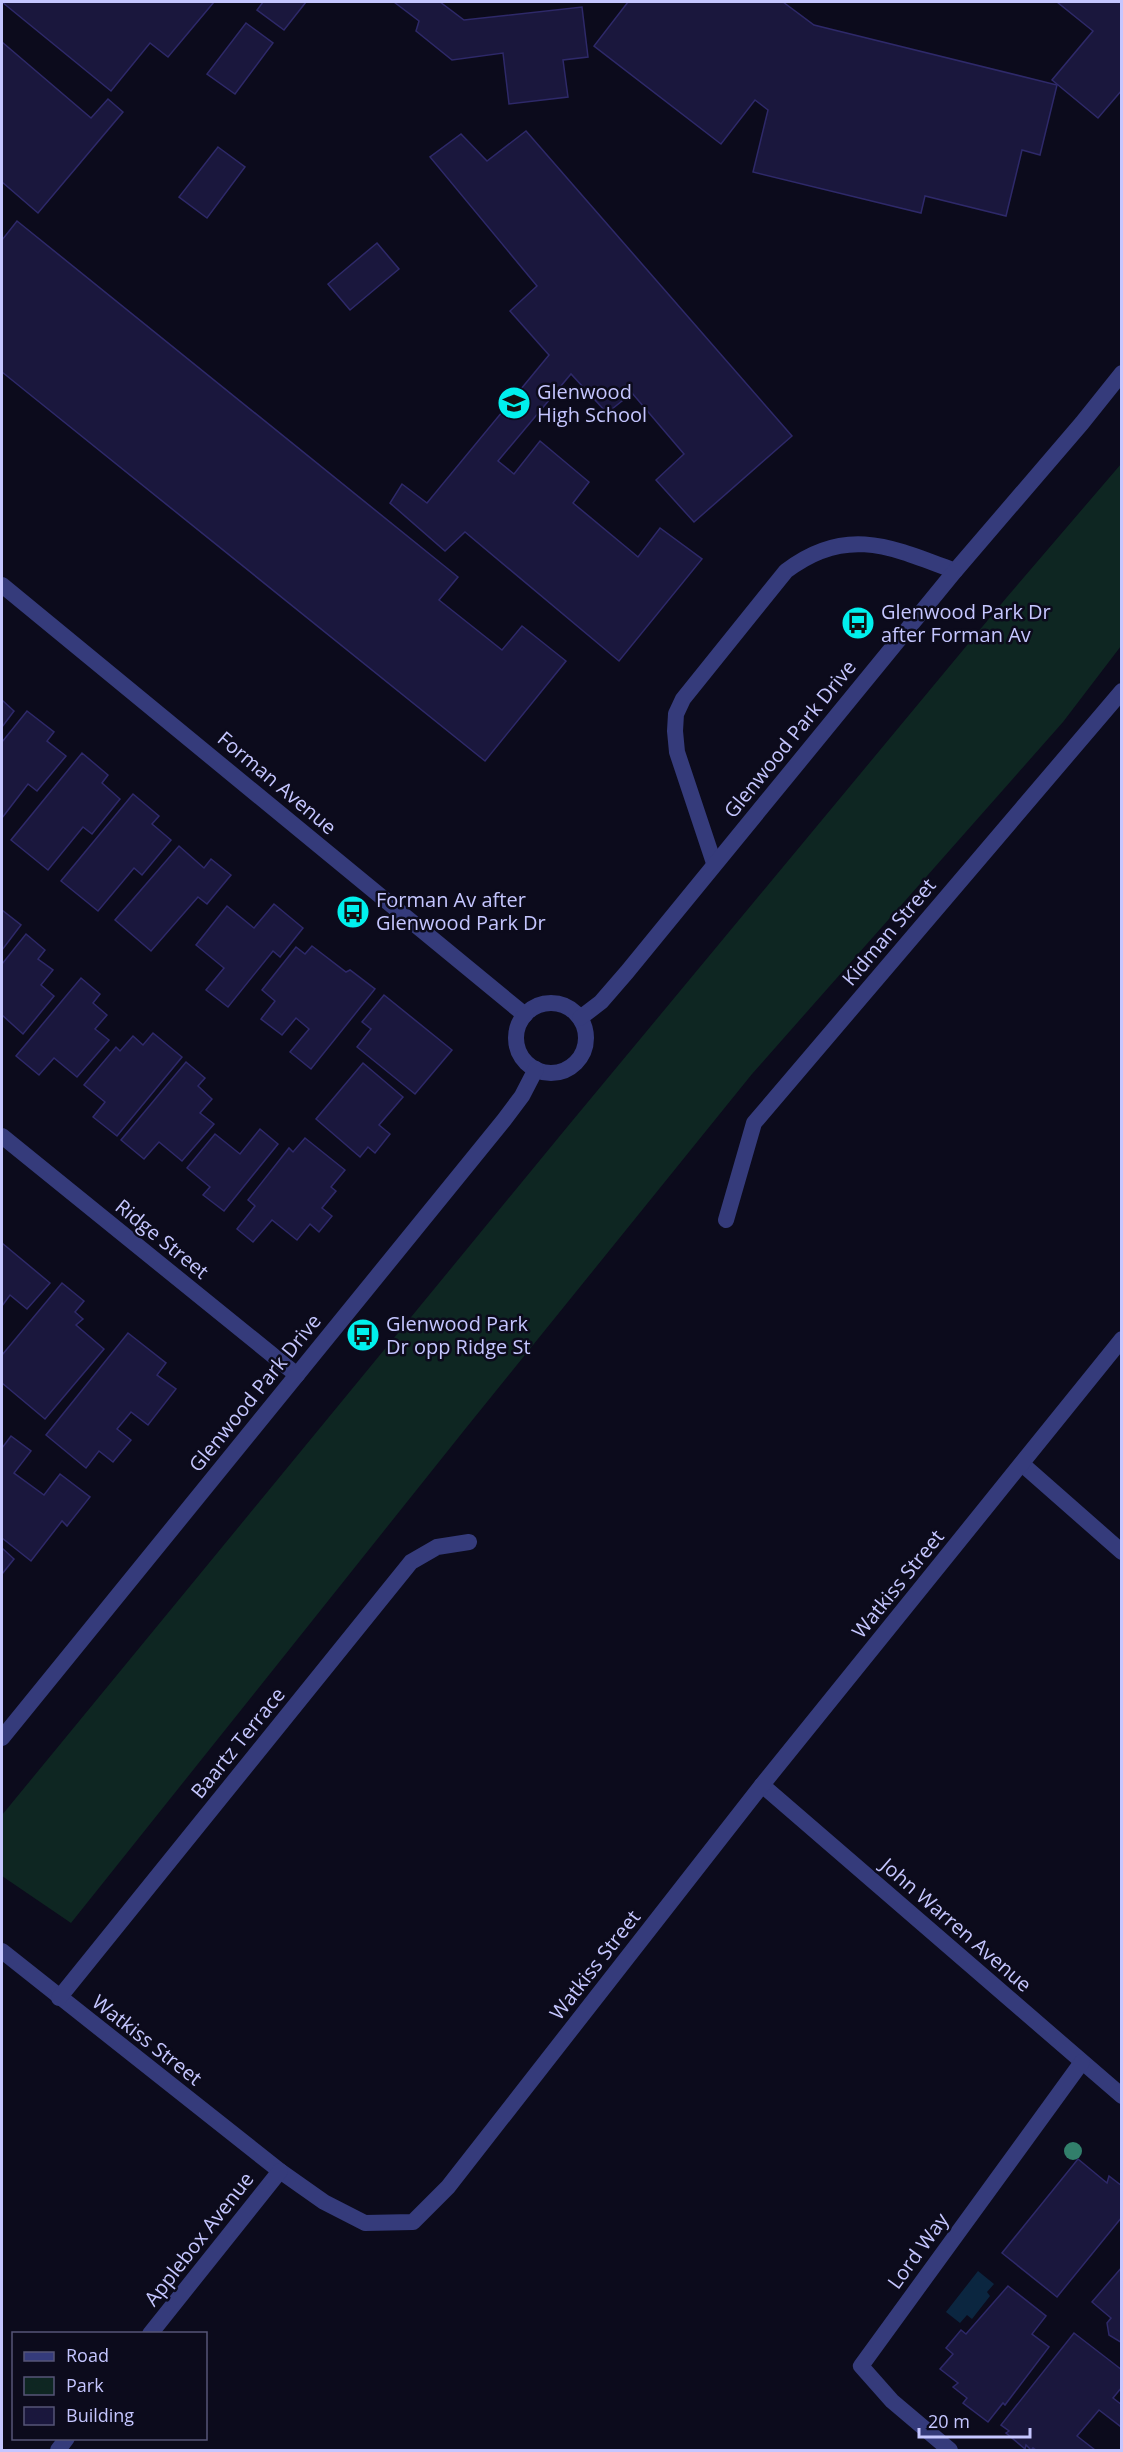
<svg xmlns="http://www.w3.org/2000/svg" width="1123" height="2452" font-family="'Open Sans',sans-serif">
	<style>
		.green { fill: #0e2622 }
		.water { fill: #0b2640 }
		.building { fill: #1a173d; stroke: #2e2969; stroke-width: 1.5 }
		.lines { fill: none; stroke-linecap: round; stroke-linejoin: round }
		.service { stroke: #353b7b; stroke-width: 16 }
		.minor { stroke: #353b7b; stroke-width: 16 }
		.tertiary { stroke: #353b7b; stroke-width: 16 }
		.tree { fill: #327f6b }
		.labels { text-anchor: middle; stroke-width: 5; stroke-linejoin: round; paint-order: stroke }
		.poi-label { font-size: 20px; fill: #c5c6ff; stroke: #0c0b1c; text-anchor: start }
		.street-label { font-size: 20px; fill: #c5c6ff; stroke: #0c0b1c }
	</style>
	<rect width="100%" height="100%" fill="#0c0b1c"/>
	<polygon class="green" points="1121,464 1121,646 1063,722 752,1074 466,1428 71,1923 2,1876 2,1815 568,1126 1007,597"/>
	<polygon class="water" points="978,2271 994,2284 987,2292 990,2296 972,2319 967,2315 960,2323 946,2312"/>
	<g class="building">
		<polygon points="2,2 214,2 168,57 150,43 111,91"/>
		<polygon points="263,2 306,2 284,30 257,10"/>
		<polygon points="394,2 440,2 464,20 582,7 588,57 563,60 568,97 509,104 503,53 452,60 416,31 419,21"/>
		<polygon points="628,2 783,2 814,25 1057,85 1040,155 1022,150 1006,216 925,196 921,213 753,172 768,110 755,100 721,144 594,46"/>
		<polygon points="1057,2 1122,2 1122,90 1098,118 1052,80 1093,31"/>
		<polygon points="246,23 273,43 235,94 207,74"/>
		<polygon points="2,42 91,118 108,99 123,112 38,213 2,182"/>
		<polygon points="526,131 792,436 694,522 656,480 684,454 632,393 607,413 571,374 498,461 514,474 540,441 589,482 573,503 638,557 660,528 702,559 619,661 465,532 445,551 390,503 402,484 427,503 549,355 510,311 537,286 430,157 461,134 487,161"/>
		<polygon points="218,147 245,167 207,218 179,197"/>
		<polygon points="17,221 458,577 439,600 502,650 522,626 566,661 485,761 2,372 2,240"/>
		<polygon points="377,243 399,269 350,310 328,284"/>
		<polygon points="2,700 14,711 2,727"/>
		<polygon points="27,711 54,732 47,741 66,756 37,791 28,784 2,818 2,742"/>
		<polygon points="82,753 108,775 102,783 120,799 92,834 83,827 48,870 11,840"/>
		<polygon points="133,794 159,816 152,824 171,840 142,875 134,868 98,911 61,881"/>
		<polygon points="179,846 204,868 211,859 231,875 207,904 198,897 151,951 115,920"/>
		<polygon points="274,904 303,928 280,957 273,951 228,1007 206,990 224,968 196,945 227,906 254,928"/>
		<polygon points="2,910 21,925 2,950"/>
		<polygon points="26,934 45,950 38,959 53,970 41,985 54,996 23,1034 2,1015 2,964"/>
		<polygon points="312,946 346,972 350,970 375,989 311,1069 290,1052 309,1029 296,1018 282,1035 261,1019 275,1001 262,990 296,947 305,954"/>
		<polygon points="81,978 100,994 93,1003 107,1015 95,1029 109,1040 77,1077 54,1058 39,1075 16,1056"/>
		<polygon points="384,995 452,1050 415,1094 357,1047 371,1029 362,1022"/>
		<polygon points="153,1033 182,1057 117,1136 93,1117 105,1102 84,1085 116,1047 120,1051 133,1036 143,1045"/>
		<polygon points="186,1062 205,1078 198,1086 212,1099 200,1113 214,1124 182,1161 159,1142 144,1159 121,1140"/>
		<polygon points="363,1063 403,1097 379,1125 390,1134 375,1153 368,1147 360,1157 316,1119"/>
		<polygon points="260,1129 278,1144 224,1211 203,1195 210,1187 187,1168 215,1134 240,1154"/>
		<polygon points="305,1138 345,1170 331,1187 336,1191 322,1208 332,1216 319,1232 310,1224 297,1240 272,1220 253,1242 237,1229 255,1206 248,1200 289,1148 293,1152"/>
		<polygon points="2,1243 50,1283 27,1309 10,1295 2,1306"/>
		<polygon points="62,1283 84,1301 75,1312 83,1319 76,1325 104,1349 45,1419 2,1383 2,1355"/>
		<polygon points="128,1333 166,1363 157,1375 176,1389 148,1425 131,1412 117,1429 131,1440 113,1462 99,1451 86,1468 46,1435"/>
		<polygon points="11,1436 31,1451 14,1473 44,1495 60,1474 90,1497 67,1526 62,1521 31,1561 2,1538 2,1448"/>
		<polygon points="2,1548 14,1559 2,1574"/>
		<polygon points="1078,2159 1107,2183 1109,2176 1122,2186 1122,2217 1057,2297 1002,2253"/>
		<polygon points="1122,2267 1122,2343 1109,2335 1107,2323 1111,2318 1092,2302"/>
		<polygon points="1008,2286 1046,2316 1032,2334 1049,2347 1005,2405 1003,2403 988,2422 963,2403 967,2398 953,2387 958,2383 940,2369 953,2354 946,2348 961,2330 966,2334"/>
		<polygon points="1074,2333 1122,2370 1122,2387 1113,2398 1122,2405 1122,2425 1120,2426 1099,2410 1077,2436 1095,2450 1036,2450 1033,2448 1031,2450 1026,2445 1025,2449 1006,2433 1009,2431 1001,2425"/>
	</g>
	<g class="lines">
		<path class="service" d="M714,863L677,752L675,731L676,714L683,699L786,571C846,525 892,547 955,571"/>
		<g class="minor">
			<polyline points="2,1136 297,1375"/>
			<polyline points="726,1220 754,1123 1122,691"/>
			<polyline points="1022,1464 1122,1552"/>
			<polyline points="762,1785 1122,2096"/>
			<polyline points="2,1951 280,2171 324,2202 365,2223 413,2222 448,2187 762,1785 1122,1339"/>
			<polyline points="59,1998 411,1562 437,1547 469,1542"/>
			<polyline points="150,2334 280,2171"/>
			<polyline points="58,2450 67,2438"/>
			<polyline points="950,2450 892,2401 861,2366 1082,2062"/>
		</g>
		<g class="tertiary">
			<polyline points="2,585 525,1015"/>
			<circle cx="551" cy="1038" r="35"/>
			<polyline points="580,1018 601,1002 627,972 955,571 1082,423 1122,373"/>
			<polyline points="2,1738 504,1120 522,1096 536,1069"/>
		</g>
	</g>
	<circle class="tree" cx="1073" cy="2151" r="9"/>
	<defs>
		<g id="school-disc" transform="scale(1.725)"><circle r="9.5" fill="#00f0ed" stroke="#0c0b1c"/><path d="M0-5L7-2L0 1L-7-2ZM-4 1L0 2.5L4 1V4Q0 6-4 4Z" fill="#111"/></g>
		<g id="bus-disc" transform="scale(1.725)"><circle r="9.5" fill="#00f0ed" stroke="#0c0b1c"/><path d="M-5-6H5V4H4V6H2V4H-2V6H-4V4H-5ZM-3.5-4V0h7V-4ZM-3.5 1.2v1.5H-2V1.2ZM2 1.2v1.5H3.5V1.2Z" fill="#111"/></g>
	</defs>
	<g fill-rule="evenodd">
		<use href="#school-disc" x="514" y="403"/>
		<use href="#bus-disc" x="858" y="623"/>
		<use href="#bus-disc" x="353" y="912"/>
		<use href="#bus-disc" x="363" y="1335"/>
	</g>
	<g class="labels">
		<g class="poi-label">
			<text x="537" y="399">Glenwood<tspan x="537" dy="23">High School</tspan></text>
			<text x="881" y="619">Glenwood Park Dr<tspan x="881" dy="23">after Forman Av</tspan></text>
			<text x="376" y="907">Forman Av after<tspan x="376" dy="23">Glenwood Park Dr</tspan></text>
			<text x="386" y="1331">Glenwood Park<tspan x="386" dy="23">Dr opp Ridge St</tspan></text>
		</g>
		<g class="street-label">
			<text transform="translate(790 739) rotate(-51)" y="7">Glenwood Park Drive</text>
			<text transform="translate(277 783) rotate(40)" y="7">Forman Avenue</text>
			<text transform="translate(889 932) rotate(-50)" y="7">Kidman Street</text>
			<text transform="translate(162 1239) rotate(39)" y="7">Ridge Street</text>
			<text transform="translate(255 1393) rotate(-51)" y="7">Glenwood Park Drive</text>
			<text transform="translate(898 1584) rotate(-51)" y="7">Watkiss Street</text>
			<text transform="translate(238 1743) rotate(-51)" y="7">Baartz Terrace</text>
			<text transform="translate(956 1925) rotate(41)" y="7">John Warren Avenue</text>
			<text transform="translate(595 1965) rotate(-52)" y="7">Watkiss Street</text>
			<text transform="translate(147 2040) rotate(38)" y="7">Watkiss Street</text>
			<text transform="translate(199 2239) rotate(-52)" y="7">Applebox Avenue</text>
			<text transform="translate(918 2251) rotate(-54)" y="7">Lord Way</text>
		</g>
	</g>
	<rect width="1123" height="2452" fill="none" stroke="#c5c6ff" stroke-width="6"/>
	<rect x="12" y="2332" width="195" height="108" fill="#0c0b1c" stroke="#565677" stroke-width="1.5"/>
	<rect x="24" y="2352" width="30" height="9" fill="#353b7b" stroke="#565677" stroke-width="1.5"/>
	<text x="66" y="2362" font-size="18" fill="#c5c6ff">Road</text>
	<rect x="24" y="2377" width="30" height="18" fill="#0e2622" stroke="#565677" stroke-width="1.5"/>
	<text x="66" y="2392" font-size="18" fill="#c5c6ff">Park</text>
	<rect x="24" y="2407" width="30" height="18" fill="#1a173d" stroke="#565677" stroke-width="1.5"/>
	<text x="66" y="2422" font-size="18" fill="#c5c6ff">Building</text>
	<path d="M919 2428v9h111v-9" fill="none" stroke="#c5c6ff" stroke-width="3"/>
	<text x="928" y="2428" font-size="18" fill="#c5c6ff" stroke="#0c0b1c" stroke-width="4.5" paint-order="stroke">20 m</text>
</svg>
